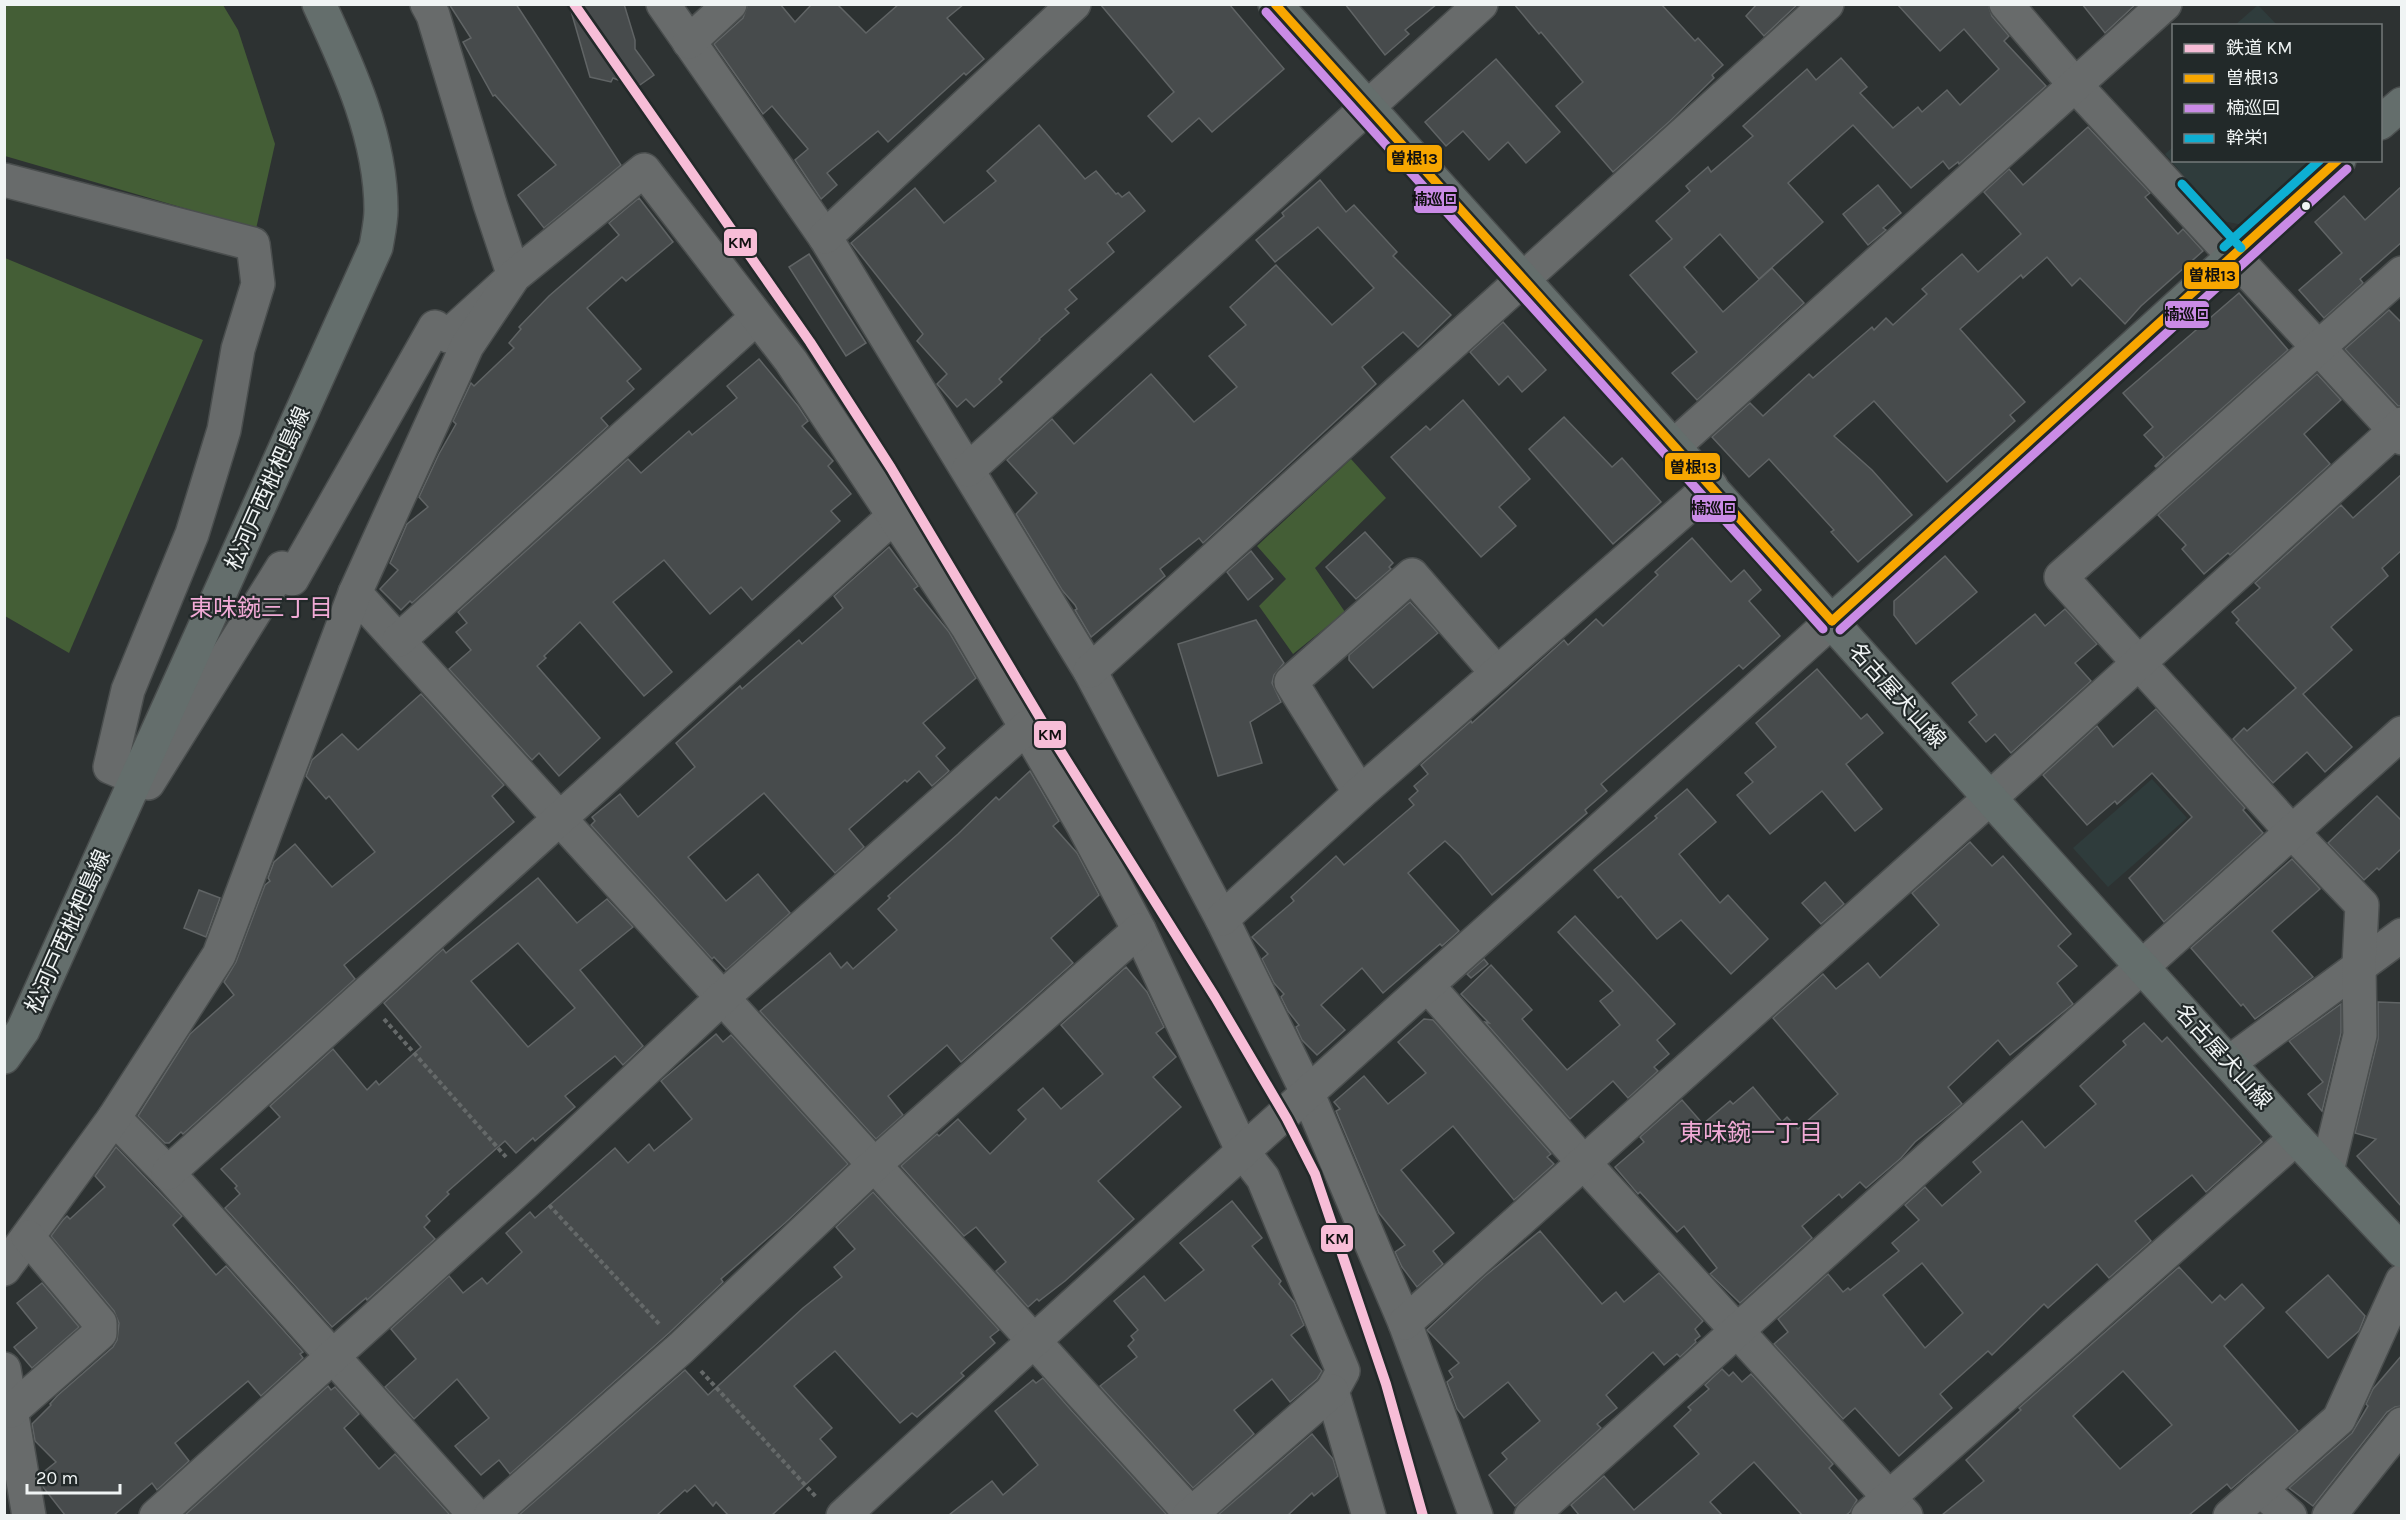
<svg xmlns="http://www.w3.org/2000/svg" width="2406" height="1520" font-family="Karla,'Noto Sans JP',sans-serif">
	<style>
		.built { fill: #2f3c3c }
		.green { fill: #445e36 }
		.building { fill: #474b4c; stroke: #606465; stroke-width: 1.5; fill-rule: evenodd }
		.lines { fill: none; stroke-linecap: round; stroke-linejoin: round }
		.minor-casing { stroke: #4a4e4e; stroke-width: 36 }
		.major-casing { stroke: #4a4e4e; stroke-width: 36 }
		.path { stroke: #656969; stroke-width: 4; stroke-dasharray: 4.5 3; stroke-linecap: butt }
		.minor { stroke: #686b6b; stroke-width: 33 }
		.major { stroke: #646e6c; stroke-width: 33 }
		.bus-1-casing { stroke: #222929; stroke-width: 14 }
		.bus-2-casing { stroke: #222929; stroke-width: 14 }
		.bus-3-casing { stroke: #222929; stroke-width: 14 }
		.bus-1 { stroke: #f7a600; stroke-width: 9 }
		.bus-2 { stroke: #ca8be6; stroke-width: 9 }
		.bus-3 { stroke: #0dafd3; stroke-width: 9 }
		.rail-1-casing { stroke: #222929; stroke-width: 15 }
		.rail-1 { stroke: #f7bdd7; stroke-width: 10 }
		.bus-dot { fill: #f0f4f4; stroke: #222929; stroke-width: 2 }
		.labels { text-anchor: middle; stroke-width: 4.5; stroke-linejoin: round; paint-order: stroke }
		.street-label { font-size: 22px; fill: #f0f4f4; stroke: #222929 }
		.neighbourhood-label { font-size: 24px; fill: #f1aad6; stroke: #222929 }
		.line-badge { stroke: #222929; stroke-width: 2 }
		.pale-badge-label { font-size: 16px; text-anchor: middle; font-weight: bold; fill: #111 }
	</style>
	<rect width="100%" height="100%" fill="#2d3232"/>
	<g class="built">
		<polygon points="2258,5 2277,25 2235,25"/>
		<polygon points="2173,147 2174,160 2316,161 2243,225 2223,221 2165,154"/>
		<polygon points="2152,779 2187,818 2108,887 2073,848"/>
	</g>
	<g class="green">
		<polygon points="4,5 223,5 238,30 275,144 256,229 5,156"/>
		<polygon points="5,258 203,340 69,653 5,616"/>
		<polygon points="1351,459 1386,498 1315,568 1345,612 1293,654 1259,606 1286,579 1257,546"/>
	</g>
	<g class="building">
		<polygon points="449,4 516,4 621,165 544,228 518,195 556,165 495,95 493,96 463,42 471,38"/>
		<polygon points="569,4 624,4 635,40 635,49 654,75 637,87 613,78 611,82 590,77"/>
		<polygon points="748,4 780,4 795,22 812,4 837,4 866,33 899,4 964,4 947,18 984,59 966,75 964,73 888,142 878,131 827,173 837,185 821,199 795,160 808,149 772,106 763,114 714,44 743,18"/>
		<polygon points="1100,4 1229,4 1284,69 1212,132 1199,118 1172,142 1148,116 1174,92"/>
		<polygon points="1345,4 1437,4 1405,30 1409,34 1385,55"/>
		<polygon points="1514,4 1661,4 1695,41 1698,38 1723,65 1712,75 1714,78 1670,121 1613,172 1556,106 1583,82 1541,32 1539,34"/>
		<polygon points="1757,4 1798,4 1764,36 1746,16"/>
		<polygon points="1897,4 1988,4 1992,16 2009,36 2004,41 2046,86 1959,164 1958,162 1949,169 1943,161 1911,188 1853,125 1788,183 1823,222 1759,279 1720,234 1684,267 1723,312 1772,268 1804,303 1697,400 1672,373 1697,352 1630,275 1672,239 1656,221 1690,191 1686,186 1708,167 1711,172 1753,136 1743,126 1807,69 1816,80 1841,58 1867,87 1860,93 1893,128 1918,107 1922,112 1947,90 1960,105 1999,69 1964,29 1940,51"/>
		<polygon points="2082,4 2136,4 2105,33"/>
		<polygon points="1496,59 1560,132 1526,163 1508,142 1489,160 1463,131 1446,146 1425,122"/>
		<polygon points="1039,125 1085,179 1096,171 1116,194 1118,193 1122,197 1129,192 1145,211 1107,243 1114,252 1069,290 1077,299 1065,309 1069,313 1039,339 1040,340 999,379 1002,382 974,407 966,399 957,407 937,384 947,374 917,341 923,334 851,243 915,188 944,223 996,181 987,171"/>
		<polygon points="2088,127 2150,193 2145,197 2178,234 2183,229 2203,251 2141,306 2125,324 2080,278 2072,286 2047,257 2023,278 2021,275 1960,329 2025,402 2010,415 2015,421 1947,482 1874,401 1834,436 1872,470 1912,515 1858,562 1831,532 1834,530 1769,459 1749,477 1712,437 1750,403 1763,416 1809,374 1813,378 1872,327 1874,330 1886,318 1893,325 1927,294 1922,289 1962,254 1978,272 2021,234 1984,192 2009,169 2023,185"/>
		<polygon points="1320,180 1346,212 1354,205 1397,252 1393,256 1451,315 1418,347 1403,332 1362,367 1376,384 1203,543 1199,538 1160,569 1165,576 1091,637 1075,610 1077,609 1075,605 1062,590 1016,514 1037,493 1007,460 1052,419 1074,444 1151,374 1194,422 1237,387 1209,356 1246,325 1230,307 1276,265 1332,325 1374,288 1318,227 1275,262 1256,240 1284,216 1282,213"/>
		<polygon points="1878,185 1901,213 1883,228 1886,230 1868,245 1843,214"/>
		<polygon points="2402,186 2402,242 2360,279 2363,283 2324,318 2299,290 2342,253 2315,222 2344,196 2365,220"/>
		<polygon points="639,198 673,242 626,281 622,277 587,308 641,369 627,381 634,389 601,418 608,426 412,603 410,601 401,610 380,589 398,570 390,563 407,524 428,507 419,497 439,454 456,424 453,421 471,383 474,386 514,348 509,343 521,329 519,327 549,296 619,235 609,223"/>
		<polygon points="809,254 866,343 846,356 789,267"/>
		<polygon points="2239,293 2288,350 2156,467 2155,466 2164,457 2144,435 2153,427 2123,393"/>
		<polygon points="2389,310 2402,323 2402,406 2398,406 2345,349"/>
		<polygon points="1503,322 1546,370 1522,392 1508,376 1499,385 1470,352"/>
		<polygon points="759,359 798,406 808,421 802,426 833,461 828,466 851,494 831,511 840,521 752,600 741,587 710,614 664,560 613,602 672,672 644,696 580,622 544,656 546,658 537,666 600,738 559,776 539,753 532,760 449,669 471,650 456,632 467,623 458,612 628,459 641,473 689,431 692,435 737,398 727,386"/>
		<polygon points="2317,374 2341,400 2304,434 2330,464 2230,555 2228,553 2204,574 2182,549 2186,545 2158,515"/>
		<polygon points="1463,400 1530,479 1499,507 1516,526 1481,557 1391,457 1426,426 1430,430"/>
		<polygon points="1564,417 1612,467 1622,458 1661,502 1613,544 1529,449"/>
		<polygon points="2402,474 2402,550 2382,568 2388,576 2331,627 2352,650 2303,694 2352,747 2325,772 2307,752 2273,783 2233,739 2244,728 2247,731 2296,688 2236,623 2239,620 2232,612 2260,588 2255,583 2341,505 2353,518"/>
		<polygon points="1365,532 1393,563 1389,567 1391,569 1356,599 1326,567"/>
		<polygon points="1692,538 1731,582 1744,570 1761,590 1749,601 1780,636 1743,669 1739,665 1640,750 1601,784 1607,791 1585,810 1587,813 1492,895 1460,855 1445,841 1408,873 1459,931 1442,946 1440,944 1383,993 1362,968 1321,1005 1345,1030 1317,1055 1302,1040 1296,1027 1299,1025 1288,1011 1281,997 1284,994 1274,983 1262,959 1268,954 1252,937 1294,901 1291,897 1336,856 1344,865 1414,805 1409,799 1418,791 1414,786 1428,774 1421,765 1471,721 1472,723 1564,640 1568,645 1596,619 1603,626 1658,575 1655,572"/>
		<polygon points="889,547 918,586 914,589 949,632 976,678 923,723 945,748 936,756 949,771 932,786 919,771 907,782 905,780 849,829 864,847 835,873 764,793 688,857 726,901 758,874 790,913 726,970 714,957 712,959 591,825 595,821 592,817 620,794 638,817 695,767 676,743 740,686 742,689 799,640 802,644 843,608 834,596"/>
		<polygon points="1251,551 1273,579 1248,600 1227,572"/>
		<polygon points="1945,556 1977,592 1916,644 1894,615 1894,601"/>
		<polygon points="1410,602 1438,633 1373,688 1349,660 1349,655"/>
		<polygon points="2065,609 2097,644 2075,663 2091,681 2011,753 1995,734 1986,742 1969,722 1977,715 1952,683 2035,614 2045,626"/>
		<polygon points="1256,620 1284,663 1274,675 1272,683 1281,702 1250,722 1262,763 1218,776 1178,644"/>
		<polygon points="1817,669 1861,719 1867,714 1883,733 1846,764 1882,809 1855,831 1822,791 1770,834 1737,795 1753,782 1745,773 1776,747 1756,723"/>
		<polygon points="421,694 504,785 492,796 514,822 344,965 355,979 183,1134 181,1132 169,1143 165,1143 138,1116 190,1034 234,995 224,982 236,962 265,885 270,881 268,878 274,862 295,844 332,887 375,852 329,796 326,799 306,776 312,760 342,734 358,750"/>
		<polygon points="2156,709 2245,808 2243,810 2263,833 2164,922 2129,878 2192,817 2152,773 2117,804 2115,801 2087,825 2043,775 2097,726 2113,747"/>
		<polygon points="1030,771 1059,821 1053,826 1077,853 1099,895 1051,938 1073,963 961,1062 947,1045 888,1096 903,1115 876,1139 760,1011 830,953 841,968 847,962 853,969 897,930 878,909 890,898 888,896 958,834 996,797 999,800"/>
		<polygon points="1687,789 1716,822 1679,854 1720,903 1728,895 1768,939 1731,974 1681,920 1657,939 1621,896 1618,898 1594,870 1657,818 1655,816"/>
		<polygon points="2377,796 2402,821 2402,848 2379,870 2377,868 2364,880 2328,843"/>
		<polygon points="1970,842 1992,866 2003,856 2071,934 2058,946 2077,966 2057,983 2073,1004 2010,1055 1998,1040 1948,1087 1962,1104 1915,1142 1901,1158 1866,1188 1860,1182 1842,1198 1839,1194 1802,1226 1812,1238 1740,1303 1710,1274 1717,1268 1684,1226 1677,1232 1640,1192 1638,1194 1615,1167 1644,1142 1640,1137 1682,1100 1703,1124 1730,1101 1733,1104 1753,1087 1782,1122 1787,1117 1798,1129 1838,1094 1773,1018 1823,974 1836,989 1868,963 1880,978 1939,925 1912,893"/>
		<polygon points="2292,859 2320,889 2272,931 2313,977 2255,1019 2243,1004 2241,1006 2191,948"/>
		<path d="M538,878L577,923L607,899L633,927L580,970L643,1046L623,1065L615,1056L565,1096L575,1107L535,1141L533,1138L516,1153L505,1141L447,1192L449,1194L426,1216L430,1221L424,1227L435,1239L367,1300L366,1298L332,1327L225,1208L240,1194L235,1188L237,1186L221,1169L280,1117L270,1106L333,1049L367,1090L376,1081L379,1085L420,1048L421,1047L384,1003L443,949L446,953ZM518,943L575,1008L528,1047L471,981Z"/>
		<polygon points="1825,882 1844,904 1821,924 1802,903"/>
		<polygon points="199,890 220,898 206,937 184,928"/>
		<polygon points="1575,916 1675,1024 1657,1040 1669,1054 1654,1067 1658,1071 1628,1098 1613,1081 1570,1119 1485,1022 1489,1023 1461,994 1491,965 1532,1010 1522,1019 1567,1070 1620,1025 1600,1001 1613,991 1558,932"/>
		<polygon points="1484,959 1488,964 1471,978 1467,974"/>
		<polygon points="1126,967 1147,992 1164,1027 1156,1033 1176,1057 1153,1077 1181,1107 1098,1181 1134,1219 1065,1281 1039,1301 1037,1299 1028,1307 996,1271 1006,1262 976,1227 964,1236 901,1166 937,1134 939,1136 958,1119 990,1154 1026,1119 1018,1110 1043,1088 1061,1109 1103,1074 1061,1025"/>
		<polygon points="2378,1002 2402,1003 2402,1207 2357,1156 2376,1139 2355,1133 2378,1039"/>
		<polygon points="2341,1004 2341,1033 2322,1111 2308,1094 2323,1082 2289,1041"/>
		<polygon points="1424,1019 1433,1020 1551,1154 1547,1157 1554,1164 1514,1200 1453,1126 1401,1170 1454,1233 1433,1251 1443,1264 1417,1287 1402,1267 1395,1252 1405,1245 1379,1213 1336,1111 1340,1109 1334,1102 1364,1076 1388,1104 1426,1073 1398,1042"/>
		<path d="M2144,1023L2162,1042L2167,1037L2262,1142L2206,1192L2192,1175L2135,1221L2151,1241L2109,1278L2097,1264L2048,1308L2044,1304L1992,1355L1988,1351L1940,1394L1952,1408L1899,1456L1855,1408L1843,1419L1774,1344L1788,1332L1778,1319L1828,1274L1843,1292L1848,1288L1850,1290L1899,1251L1892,1243L1919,1220L1905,1205L1925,1187L1942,1206L1981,1172L1973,1162L2022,1121L2045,1148L2096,1104L2080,1086L2126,1045L2123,1041ZM1922,1263L1963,1313L1925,1348L1883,1295Z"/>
		<polygon points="716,1034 723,1042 731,1035 848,1164 785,1223 721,1279 723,1282 669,1333 510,1474 499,1460 481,1475 455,1446 489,1418 457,1379 414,1419 385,1387 416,1359 391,1329 449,1276 463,1293 482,1278 487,1284 522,1252 506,1233 530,1212 535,1218 615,1148 628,1163 649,1144 654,1151 692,1119 661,1081"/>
		<polygon points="116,1147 182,1216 173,1225 216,1275 226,1266 303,1352 300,1354 303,1358 261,1396 248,1381 175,1443 189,1461 157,1490 152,1483 114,1515 65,1515 43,1487 41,1474 56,1462 35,1441 32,1424 51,1405 50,1404 57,1396 113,1347 117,1340 119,1323 114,1311 51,1236 63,1220 67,1216 70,1219 105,1187 95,1176"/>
		<polygon points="873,1192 999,1330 990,1337 995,1343 961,1373 964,1376 917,1417 912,1413 900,1423 835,1351 794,1386 832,1428 820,1439 836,1457 772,1515 728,1515 716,1502 713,1506 695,1485 687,1492 685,1490 657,1515 519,1515 685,1370 708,1395 803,1308 842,1277 834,1267 855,1249 836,1227"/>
		<polygon points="1232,1201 1262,1238 1252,1246 1281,1281 1279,1284 1294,1302 1304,1325 1291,1335 1322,1371 1317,1379 1290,1402 1272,1379 1234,1410 1254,1434 1193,1488 1100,1386 1137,1357 1128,1346 1134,1340 1131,1336 1138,1330 1114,1301 1144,1276 1165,1301 1204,1270 1180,1243"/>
		<polygon points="1540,1231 1602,1304 1616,1292 1624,1302 1659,1273 1703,1321 1695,1329 1700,1336 1695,1340 1696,1342 1680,1357 1677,1354 1664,1365 1653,1352 1606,1395 1617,1408 1597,1424 1601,1428 1515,1506 1489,1475 1507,1459 1502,1453 1540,1421 1508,1382 1464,1418 1457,1409 1447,1382 1453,1377 1449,1371 1459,1363 1427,1330 1485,1276"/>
		<path d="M2179,1267L2212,1303L2220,1295L2225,1300L2242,1284L2264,1308L2224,1346L2298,1431L2231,1489L2227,1484L2189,1515H1942L1984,1481L1966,1460L2021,1410L2019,1408ZM2123,1371L2172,1425L2120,1469L2073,1416Z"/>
		<polygon points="2328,1275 2365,1316 2359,1331 2328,1358 2286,1312"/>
		<polygon points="42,1283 79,1327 32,1368 14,1347 37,1328 17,1303"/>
		<polygon points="2402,1355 2402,1406 2395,1407 2387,1412 2313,1506 2289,1488 2352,1433 2368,1406 2366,1404 2373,1389"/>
		<polygon points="1722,1369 1729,1376 1733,1372 1742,1382 1751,1374 1833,1464 1829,1468 1857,1500 1850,1512 1846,1515 1802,1515 1754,1462 1710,1502 1722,1515 1579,1515 1571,1505 1604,1476 1634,1510 1699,1454 1674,1426 1691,1410 1688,1407 1709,1389 1705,1385"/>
		<polygon points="1043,1378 1071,1410 1167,1515 949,1515 992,1481 1003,1495 1038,1465 995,1411 1033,1380 1036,1383"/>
		<polygon points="328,1386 331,1390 335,1387 359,1414 344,1428 379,1469 395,1454 450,1515 185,1515"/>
		<polygon points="1312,1434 1333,1459 1338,1476 1314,1496 1312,1493 1288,1515 1218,1515"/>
	</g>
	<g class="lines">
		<g class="minor-casing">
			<g id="minor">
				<polyline points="663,4 825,237 1090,671 1222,919 1307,1092 1405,1323 1476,1516"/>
				<polyline points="2006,4 2076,86 2402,438"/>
				<polyline points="689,42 730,4"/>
				<polyline points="4,180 253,244 258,284 238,349 224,430 192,534 128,690 110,767 148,783 282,568 292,579 435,327 448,336 514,276 490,204 433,15 427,4"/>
				<polyline points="825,237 1074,4"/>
				<polyline points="1674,446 2165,4"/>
				<polyline points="968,470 1481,4"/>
				<polyline points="355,593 1191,1514"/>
				<polyline points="399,640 756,318"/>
				<polyline points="1090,671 1827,4"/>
				<polyline points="1360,793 1291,682 1412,575 1497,673"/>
				<polyline points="1222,919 1360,793 1711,486"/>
				<polyline points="1428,986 1584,1163 1906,1516"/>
				<polyline points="2230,1062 2402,935"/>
				<polyline points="114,1118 168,1173 476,1516"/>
				<polyline points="2327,1171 2360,1035 2359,965 2362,905 2291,831 2061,577 2402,273"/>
				<polyline points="168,1173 893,517"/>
				<polyline points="4,1269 114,1118 219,955 355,593 467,346 514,276 644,170 791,361 967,626 1083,825 1139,930 1243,1152 1263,1178 1343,1371 1332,1391 1369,1516"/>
				<polyline points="1405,1323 1990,798 2402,424"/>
				<polyline points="4,1369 29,1516"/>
				<polyline points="11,1411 100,1333 100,1323 28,1237"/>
				<polyline points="2260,1489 2290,1516"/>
				<polyline points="156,1516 527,1181 722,998 1027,727"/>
				<polyline points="490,1516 681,1348 873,1166 1139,930"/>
				<path d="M843,1516C1170,1214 1502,919 1832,621"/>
				<polyline points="1189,1516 1332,1391"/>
				<polyline points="1531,1516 2402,733"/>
				<polyline points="1868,1516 2296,1138"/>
				<polyline points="2230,1516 2339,1419 2402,1281"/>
				<polyline points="2329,1516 2402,1424"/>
			</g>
		</g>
		<g class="major-casing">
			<g id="major">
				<polyline points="1275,4 2296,1138 2402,1251"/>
				<polyline points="2380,123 2402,104"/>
				<polyline points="1832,621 2339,160"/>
				<path d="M4,1057L23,1030L376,247C378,235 381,222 381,210C381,138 349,69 319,4"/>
			</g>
		</g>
		<g class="path">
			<polyline points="384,1019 506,1157"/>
			<polyline points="549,1205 660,1325"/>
			<polyline points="701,1371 817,1498"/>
		</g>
		<use href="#minor" class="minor"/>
		<use href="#major" class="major"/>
		<g class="bus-1-casing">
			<g id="bus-1">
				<polyline points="1275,4 1832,621"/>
				<polyline points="1832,621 2338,160"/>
			</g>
		</g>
		<g class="bus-2-casing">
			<g id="bus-2">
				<polyline points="1266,12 1823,629"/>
				<polyline points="1840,630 2347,169"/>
			</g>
		</g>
		<g class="bus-3-casing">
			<g id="bus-3">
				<polyline points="2182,184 2241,248"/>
				<polyline points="2224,247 2320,160"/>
			</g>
		</g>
		<use href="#bus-1" class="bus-1"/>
		<use href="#bus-2" class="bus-2"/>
		<use href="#bus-3" class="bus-3"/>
		<g class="rail-1-casing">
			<polyline id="rail-1" points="574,4 810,342 891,468 1048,731 1215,997 1287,1119 1315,1174 1386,1384 1423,1516"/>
		</g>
		<use href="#rail-1" class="rail-1"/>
	</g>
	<circle class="bus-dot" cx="2306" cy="206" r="5"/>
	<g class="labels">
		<g class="street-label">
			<text transform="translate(267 488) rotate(-66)" y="8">松河戸西枇杷島線</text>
			<text transform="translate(1898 695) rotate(48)" y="8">名古屋犬山線</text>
			<text transform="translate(67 931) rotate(-66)" y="8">松河戸西枇杷島線</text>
			<text transform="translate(2224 1056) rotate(48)" y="8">名古屋犬山線</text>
		</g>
		<g class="neighbourhood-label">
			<text x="261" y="616">東味鋺三丁目</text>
			<text x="1751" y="1141">東味鋺一丁目</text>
		</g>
	</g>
	<g class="line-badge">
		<rect x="1386" y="144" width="57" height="29" rx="6" fill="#f7a600"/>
		<rect x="1413" y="185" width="45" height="29" rx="6" fill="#ca8be6"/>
		<rect x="723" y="228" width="35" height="29" rx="6" fill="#f7bdd7"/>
		<rect x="2183" y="261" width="57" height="29" rx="6" fill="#f7a600"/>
		<rect x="2164" y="300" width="46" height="29" rx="6" fill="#ca8be6"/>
		<rect x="1664" y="452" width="57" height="29" rx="6" fill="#f7a600"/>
		<rect x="1691" y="494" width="46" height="29" rx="6" fill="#ca8be6"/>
		<rect x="1033" y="720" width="34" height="29" rx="6" fill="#f7bdd7"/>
		<rect x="1320" y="1224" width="34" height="29" rx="6" fill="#f7bdd7"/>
	</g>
	<g class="pale-badge-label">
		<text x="1414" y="164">曽根13</text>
		<text x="1435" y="205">楠巡回</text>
		<text x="740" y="248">KM</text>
		<text x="2212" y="281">曽根13</text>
		<text x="2187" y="320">楠巡回</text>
		<text x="1693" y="473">曽根13</text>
		<text x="1714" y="514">楠巡回</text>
		<text x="1050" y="740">KM</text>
		<text x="1337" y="1244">KM</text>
	</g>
	<rect width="2406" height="1520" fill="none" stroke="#f0f4f4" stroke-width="12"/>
	<rect x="2172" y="24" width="210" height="138" fill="#222929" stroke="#747a7a" stroke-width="1.5"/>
	<rect x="2184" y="44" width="30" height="9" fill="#f7bdd7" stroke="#747a7a" stroke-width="1.5"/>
	<text x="2226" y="54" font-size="18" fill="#f0f4f4">鉄道 KM</text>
	<rect x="2184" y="74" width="30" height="9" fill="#f7a600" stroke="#747a7a" stroke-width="1.5"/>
	<text x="2226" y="84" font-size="18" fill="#f0f4f4">曽根13</text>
	<rect x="2184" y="104" width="30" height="9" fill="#ca8be6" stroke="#747a7a" stroke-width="1.5"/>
	<text x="2226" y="114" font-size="18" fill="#f0f4f4">楠巡回</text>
	<rect x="2184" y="134" width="30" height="9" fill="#0dafd3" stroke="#747a7a" stroke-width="1.5"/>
	<text x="2226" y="144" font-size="18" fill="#f0f4f4">幹栄1</text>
	<path d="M27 1484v9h93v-9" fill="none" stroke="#f0f4f4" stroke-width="3"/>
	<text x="36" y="1484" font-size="18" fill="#f0f4f4" stroke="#222929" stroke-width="4.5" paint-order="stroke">20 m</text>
</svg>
